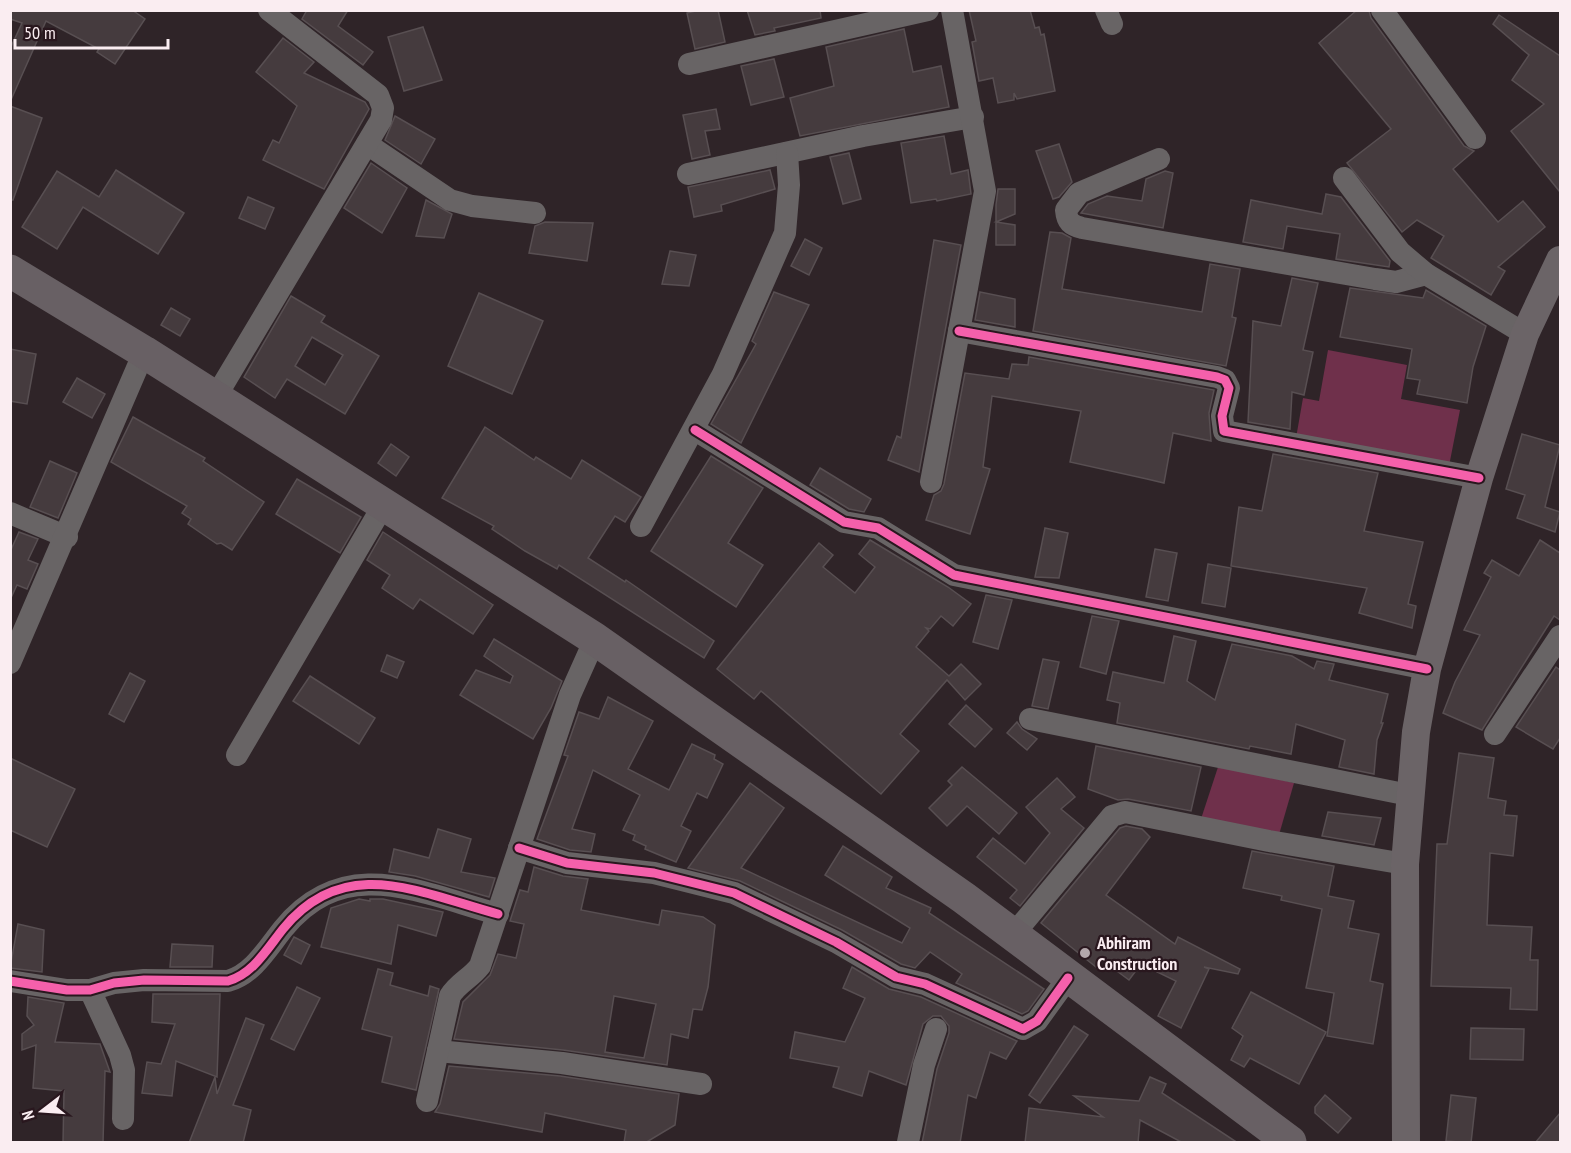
<svg xmlns="http://www.w3.org/2000/svg" width="1571" height="1153" font-family="'PT Sans Narrow',sans-serif">
	<style>
		.green { fill: #6f304b }
		.building { fill: #453b3e; stroke: #584f52; stroke-width: 1.5; fill-rule: evenodd }
		.lines { fill: none; stroke-linecap: round; stroke-linejoin: round }
		.minor { stroke: #686465; stroke-width: 22 }
		.major { stroke: #6b6467; stroke-width: 28 }
		.highway { stroke: #686064; stroke-width: 33 }
		.cycleway-casing { stroke: #29171e; stroke-width: 13 }
		.cycleway { stroke: #f560ab; stroke-width: 9 }
		.poi-dot { fill: #b3a7ab; stroke: #29171e; stroke-width: 2 }
		.labels { text-anchor: middle; stroke-width: 4.5; stroke-linejoin: round; paint-order: stroke }
		.poi-label { font-size: 18px; font-weight: bold; fill: #faedf1; stroke: #29171e; text-anchor: start }
	</style>
	<rect width="100%" height="100%" fill="#2f2428"/>
	<g class="green">
		<polygon points="1328,350 1407,365 1401,399 1460,410 1449,466 1296,438 1303,398 1319,401"/>
		<polygon points="1219,764 1294,783 1276,845 1198,828"/>
	</g>
	<g class="building">
		<polygon points="10,10 132,10 145,19 115,64 97,52 99,49 46,21 10,102 10,49 22,23 10,19"/>
		<polygon points="307,10 348,10 338,26 373,52 363,65 302,19"/>
		<polygon points="700,10 718,10 725,42 695,49 687,13"/>
		<polygon points="747,10 820,10 821,18 774,28 775,31 755,35"/>
		<polygon points="969,10 1030,10 1035,28 1039,27 1041,35 1044,34 1055,91 1017,99 1014,93 1014,100 998,103 993,78 979,81 972,42 976,41"/>
		<polygon points="1357,10 1369,11 1371,18 1464,146 1474,151 1453,169 1498,222 1523,201 1545,227 1498,267 1505,271 1491,295 1431,258 1444,236 1417,220 1402,232 1347,163 1391,129 1319,43"/>
		<polygon points="1499,15 1560,56 1560,192 1511,131 1544,104 1512,80 1529,55 1493,24"/>
		<polygon points="423,27 442,80 404,91 388,37"/>
		<polygon points="904,29 913,72 941,66 949,107 800,136 790,98 834,86 826,47"/>
		<polygon points="283,38 314,62 304,73 365,102 369,109 324,189 263,160 273,140 279,143 297,106 256,72"/>
		<polygon points="774,59 784,97 751,105 741,66"/>
		<polygon points="10,106 42,118 13,200 10,200"/>
		<polygon points="716,109 720,129 705,131 710,155 692,159 683,115"/>
		<polygon points="395,116 435,139 421,164 385,140"/>
		<polygon points="944,136 951,174 968,170 971,194 937,201 936,199 911,203 901,143"/>
		<polygon points="1059,144 1072,182 1059,197 1053,199 1036,151"/>
		<polygon points="849,153 861,199 843,204 830,157"/>
		<polygon points="371,163 407,188 382,233 344,208"/>
		<polygon points="116,170 184,213 158,254 83,207 57,249 22,227 57,171 99,197"/>
		<polygon points="770,170 775,189 721,205 722,211 694,217 688,187"/>
		<polygon points="1165,171 1173,173 1163,228 1081,213 1088,204 1107,196 1142,201 1146,179"/>
		<polygon points="998,189 1015,189 1015,214 996,222 1015,225 1015,245 996,245 996,205"/>
		<polygon points="1326,194 1341,197 1390,261 1389,267 1336,259 1340,234 1287,226 1283,249 1243,242 1251,200 1322,214"/>
		<polygon points="248,197 274,208 265,229 239,218"/>
		<polygon points="426,200 452,214 444,238 416,236"/>
		<polygon points="545,222 593,223 587,261 529,253 535,226"/>
		<polygon points="1050,232 1062,233 1071,238 1062,289 1202,312 1210,264 1240,269 1232,317 1236,318 1226,366 1033,331"/>
		<polygon points="805,239 822,248 809,275 791,266"/>
		<polygon points="934,240 961,245 919,472 888,460 897,436 901,438"/>
		<polygon points="670,251 696,255 689,286 662,284"/>
		<polygon points="1292,278 1318,283 1303,350 1313,352 1304,395 1292,392 1290,429 1248,422 1253,321 1281,326"/>
		<polygon points="1350,288 1423,298 1426,290 1486,326 1473,367 1467,403 1417,394 1420,380 1407,378 1412,349 1340,337"/>
		<polygon points="774,292 809,305 741,443 711,424 756,344 752,341"/>
		<polygon points="980,292 1015,299 1015,327 975,320"/>
		<polygon points="479,293 543,321 512,394 448,366"/>
		<path d="M291,296L325,316L321,322L379,356L345,414L287,379L275,398L244,377ZM312,337L343,355L325,385L295,366Z"/>
		<polygon points="171,308 190,319 180,336 161,325"/>
		<polygon points="10,349 36,354 27,404 10,401"/>
		<polygon points="1029,357 1214,390 1209,413 1211,441 1173,433 1164,483 1147,479 1070,462 1081,411 992,396 983,467 990,469 970,534 926,520 934,495 941,491 944,484 965,373 1009,379 1012,364 1028,365"/>
		<polygon points="77,378 105,394 92,418 63,402"/>
		<polygon points="133,417 205,458 203,461 264,502 232,550 221,543 217,544 188,524 191,519 182,513 187,506 111,462"/>
		<polygon points="485,427 534,460 536,457 571,479 582,460 641,497 625,522 615,516 588,558 625,582 626,580 714,641 704,658 559,565 557,569 525,551 492,529 494,526 442,498"/>
		<polygon points="1522,434 1560,445 1545,507 1560,512 1555,532 1517,518 1525,495 1506,489"/>
		<polygon points="391,444 409,457 396,476 378,463"/>
		<polygon points="1273,454 1378,473 1364,531 1423,542 1408,604 1416,606 1412,628 1359,613 1367,588 1231,566 1239,507 1262,511"/>
		<polygon points="711,456 763,488 728,543 763,565 736,607 651,551"/>
		<polygon points="50,461 77,473 58,518 30,507"/>
		<polygon points="820,468 871,499 864,512 849,509 810,485"/>
		<polygon points="297,479 361,517 340,553 276,514"/>
		<polygon points="1045,528 1068,533 1059,578 1035,577"/>
		<polygon points="19,532 38,539 28,560 38,564 27,589 17,585 10,600 10,552"/>
		<polygon points="383,532 493,605 473,634 420,599 413,609 382,588 390,575 367,560"/>
		<polygon points="870,540 948,587 971,604 953,626 941,616 930,629 926,628 929,631 916,647 949,676 961,664 981,684 965,700 947,680 900,734 919,751 881,794 761,691 754,699 717,669 819,543 833,555 823,567 855,593 875,567 859,554"/>
		<polygon points="1540,540 1560,553 1560,620 1554,616 1482,730 1443,713 1455,682 1480,635 1464,630 1491,577 1484,573 1492,560 1519,576"/>
		<polygon points="1155,549 1177,553 1168,601 1146,597"/>
		<polygon points="1208,564 1231,568 1225,607 1202,603"/>
		<polygon points="986,595 1012,600 998,649 973,642"/>
		<polygon points="1092,616 1119,621 1106,674 1080,667"/>
		<polygon points="1174,636 1196,641 1187,681 1215,700 1232,644 1292,656 1314,669 1317,661 1334,664 1329,680 1388,694 1381,723 1383,723 1377,740 1374,774 1339,767 1345,740 1296,724 1291,754 1250,746 1249,749 1117,723 1120,703 1107,700 1113,672 1164,683"/>
		<polygon points="494,639 562,681 551,708 533,739 460,695 476,670 510,683 513,676 484,656"/>
		<polygon points="387,655 404,662 397,678 381,671"/>
		<polygon points="1043,659 1059,662 1048,709 1032,706"/>
		<polygon points="1556,667 1560,670 1560,738 1553,749 1516,727"/>
		<polygon points="130,673 145,681 124,722 109,714"/>
		<polygon points="310,676 375,718 359,744 293,701"/>
		<polygon points="608,697 653,721 628,769 669,790 692,744 715,755 714,759 723,764 707,798 697,793 681,826 691,831 676,862 645,849 646,846 633,840 635,835 623,830 640,795 593,770 572,829 595,834 591,852 570,850 537,839 568,756 564,755 579,712 599,719"/>
		<polygon points="966,705 992,729 975,747 949,724"/>
		<polygon points="1017,722 1022,729 1037,739 1027,750 1007,733"/>
		<polygon points="1096,746 1201,767 1191,811 1128,799 1118,800 1088,789"/>
		<polygon points="1459,753 1494,758 1488,798 1506,801 1504,815 1517,816 1513,856 1490,853 1487,925 1532,927 1530,960 1538,960 1537,1010 1510,1009 1511,988 1431,986 1437,844 1447,844"/>
		<polygon points="10,758 75,789 47,847 10,830"/>
		<polygon points="962,767 1017,813 999,834 967,806 947,826 929,808 952,785 948,781"/>
		<polygon points="1057,778 1075,797 1061,809 1084,828 1020,906 1010,898 1017,890 977,857 993,838 1025,864 1050,833 1026,807"/>
		<polygon points="750,783 784,808 741,868 902,943 910,928 825,875 843,846 892,877 886,888 931,908 929,913 1044,989 1028,1011 1022,1014 956,983 962,974 930,952 915,968 901,964 842,930 740,881 688,868"/>
		<polygon points="1328,812 1381,818 1374,845 1322,836"/>
		<polygon points="1126,826 1142,829 1150,837 1106,895 1175,944 1178,937 1240,969 1238,974 1204,967 1209,969 1181,1028 1158,1016 1176,981 1141,964 1129,980 1102,960 1096,967 1041,923 1120,828"/>
		<polygon points="438,829 471,839 461,872 495,878 489,897 415,876 389,872 394,849 429,858"/>
		<polygon points="1252,851 1334,866 1328,896 1354,901 1348,928 1379,934 1370,981 1383,984 1373,1044 1327,1036 1334,993 1306,988 1322,909 1281,900 1282,896 1243,888"/>
		<path d="M534,867L563,876L588,879L581,910L659,925L662,910L703,917L715,925L708,987L702,1010L693,1009L688,1038L671,1034L667,1065L563,1050L454,1039L463,1002L490,975L498,954L516,958L524,924L510,921L520,890L528,892ZM614,996L656,1004L644,1058L605,1052Z"/>
		<polygon points="359,899 370,901 370,899 383,899 443,912 436,936 398,925 391,964 321,947 331,908"/>
		<polygon points="18,924 44,930 42,972 10,968"/>
		<polygon points="294,937 310,945 301,964 284,955"/>
		<polygon points="172,944 213,946 212,967 170,967"/>
		<polygon points="852,967 889,989 921,997 1017,1041 1006,1059 990,1052 976,1098 968,1095 960,1143 922,1143 937,1069 949,1033 949,1026 941,1016 933,1016 923,1024 906,1085 869,1071 862,1096 833,1087 839,1067 790,1058 795,1032 845,1042 865,998 843,988"/>
		<polygon points="378,969 393,973 390,985 428,996 430,986 439,989 416,1090 382,1082 392,1037 362,1029"/>
		<polygon points="297,987 320,998 294,1050 271,1039"/>
		<polygon points="1251,992 1326,1032 1299,1084 1250,1058 1244,1067 1231,1060 1243,1036 1232,1028"/>
		<polygon points="153,994 220,994 217,1077 176,1061 172,1096 142,1093 147,1062 161,1064 175,1024 152,1022"/>
		<polygon points="28,997 64,1003 55,1042 100,1044 110,1072 105,1071 103,1143 63,1143 64,1091 33,1088 36,1045 22,1050 22,1034 34,1025 27,1016"/>
		<polygon points="246,1018 264,1025 233,1105 251,1110 243,1143 189,1143 215,1077 217,1094"/>
		<polygon points="1074,1026 1088,1035 1040,1103 1029,1095"/>
		<polygon points="1471,1028 1524,1029 1523,1060 1470,1059"/>
		<polygon points="449,1066 560,1076 679,1094 675,1125 645,1143 624,1143 626,1130 545,1113 542,1132 435,1112 440,1104"/>
		<polygon points="1150,1077 1166,1084 1162,1093 1238,1143 1183,1143 1140,1120 1138,1143 1025,1143 1029,1108 1103,1117 1074,1096 1139,1101"/>
		<polygon points="1325,1095 1351,1118 1338,1133 1315,1113 1315,1107"/>
		<polygon points="1451,1095 1476,1098 1471,1143 1446,1141"/>
		<polygon points="1560,1113 1560,1143 1535,1143"/>
	</g>
	<g class="lines">
		<g class="minor">
			<polyline points="1106,10 1112,24"/>
			<polyline points="1382,10 1475,138"/>
			<polyline points="689,64 928,10"/>
			<polyline points="367,144 450,200 472,206 535,213"/>
			<path d="M1159,159L1079,193L1066,210C1067,222 1071,225 1082,228L1375,279L1396,282L1426,274"/>
			<polyline points="688,174 863,136 973,117"/>
			<polyline points="1344,178 1400,252 1426,274 1525,334"/>
			<polyline points="959,331 1217,377 1225,380 1229,388 1222,416 1224,431 1479,478"/>
			<polyline points="215,398 381,120 383,108 378,95 269,10"/>
			<polyline points="695,430 844,522 878,528 954,575 1427,669"/>
			<polyline points="931,482 985,191 952,10"/>
			<polyline points="10,513 67,537"/>
			<polyline points="641,526 723,374 785,233 789,185 787,153"/>
			<polyline points="10,663 144,352"/>
			<polyline points="1030,719 1409,795"/>
			<polyline points="1495,734 1560,636"/>
			<polyline points="237,755 384,504"/>
			<polyline points="519,848 567,863 654,873 734,893 836,942 896,977 925,984 1023,1029 1037,1021 1068,978"/>
			<polyline points="1013,935 1112,816 1125,812 1269,841 1405,864"/>
			<path d="M10,981L67,990H90L114,983L144,980L228,981C253,974 267,949 283,929C345,853 420,893 498,914"/>
			<polyline points="90,990 120,1055 124,1070 123,1119"/>
			<polyline points="438,1051 562,1063 701,1084"/>
			<path d="M427,1101L450,996C458,983 471,978 480,966L570,695L595,639"/>
			<polyline points="908,1142 924,1065 936,1029"/>
		</g>
		<polyline class="major" points="1406,1142 1405,864 1416,732 1427,669 1479,478 1525,334 1560,260"/>
		<polyline class="highway" points="10,271 144,352 595,639 964,898 1290,1142"/>
		<g class="cycleway-casing">
			<g id="cycleway">
				<polyline points="959,331 1217,377 1225,380 1229,388 1222,416 1224,431 1479,478"/>
				<polyline points="695,430 844,522 878,528 954,575 1427,669"/>
				<polyline points="519,848 567,863 654,873 734,893 836,942 896,977 925,984 1023,1029 1037,1021 1068,978"/>
				<path d="M10,981L67,990H90L114,983L144,980L228,981C253,974 267,949 283,929C345,853 420,893 498,914"/>
			</g>
		</g>
		<use href="#cycleway" class="cycleway"/>
	</g>
	<circle class="poi-dot" cx="1085" cy="953" r="6"/>
	<g class="labels">
		<g class="poi-label">
			<text x="1097" y="949">Abhiram<tspan x="1097" dy="21">Construction</tspan></text>
		</g>
	</g>
	<rect width="1571" height="1153" fill="none" stroke="#faedf1" stroke-width="24"/>
	<g transform="translate(42 1111) rotate(253)" stroke="#29171e" stroke-width="4.5" paint-order="stroke">
	<path d="M0-4.5L10 22L0 15L-10 22Z" fill="#faedf1"/>
	<text y="-9" font-size="16" font-weight="bold" text-anchor="middle" fill="#faedf1">N</text>
	</g>
	<path d="M15 39v9h153v-9" fill="none" stroke="#faedf1" stroke-width="3"/>
	<text x="24" y="39" font-size="18" fill="#faedf1" stroke="#29171e" stroke-width="4.5" paint-order="stroke">50 m</text>
</svg>
